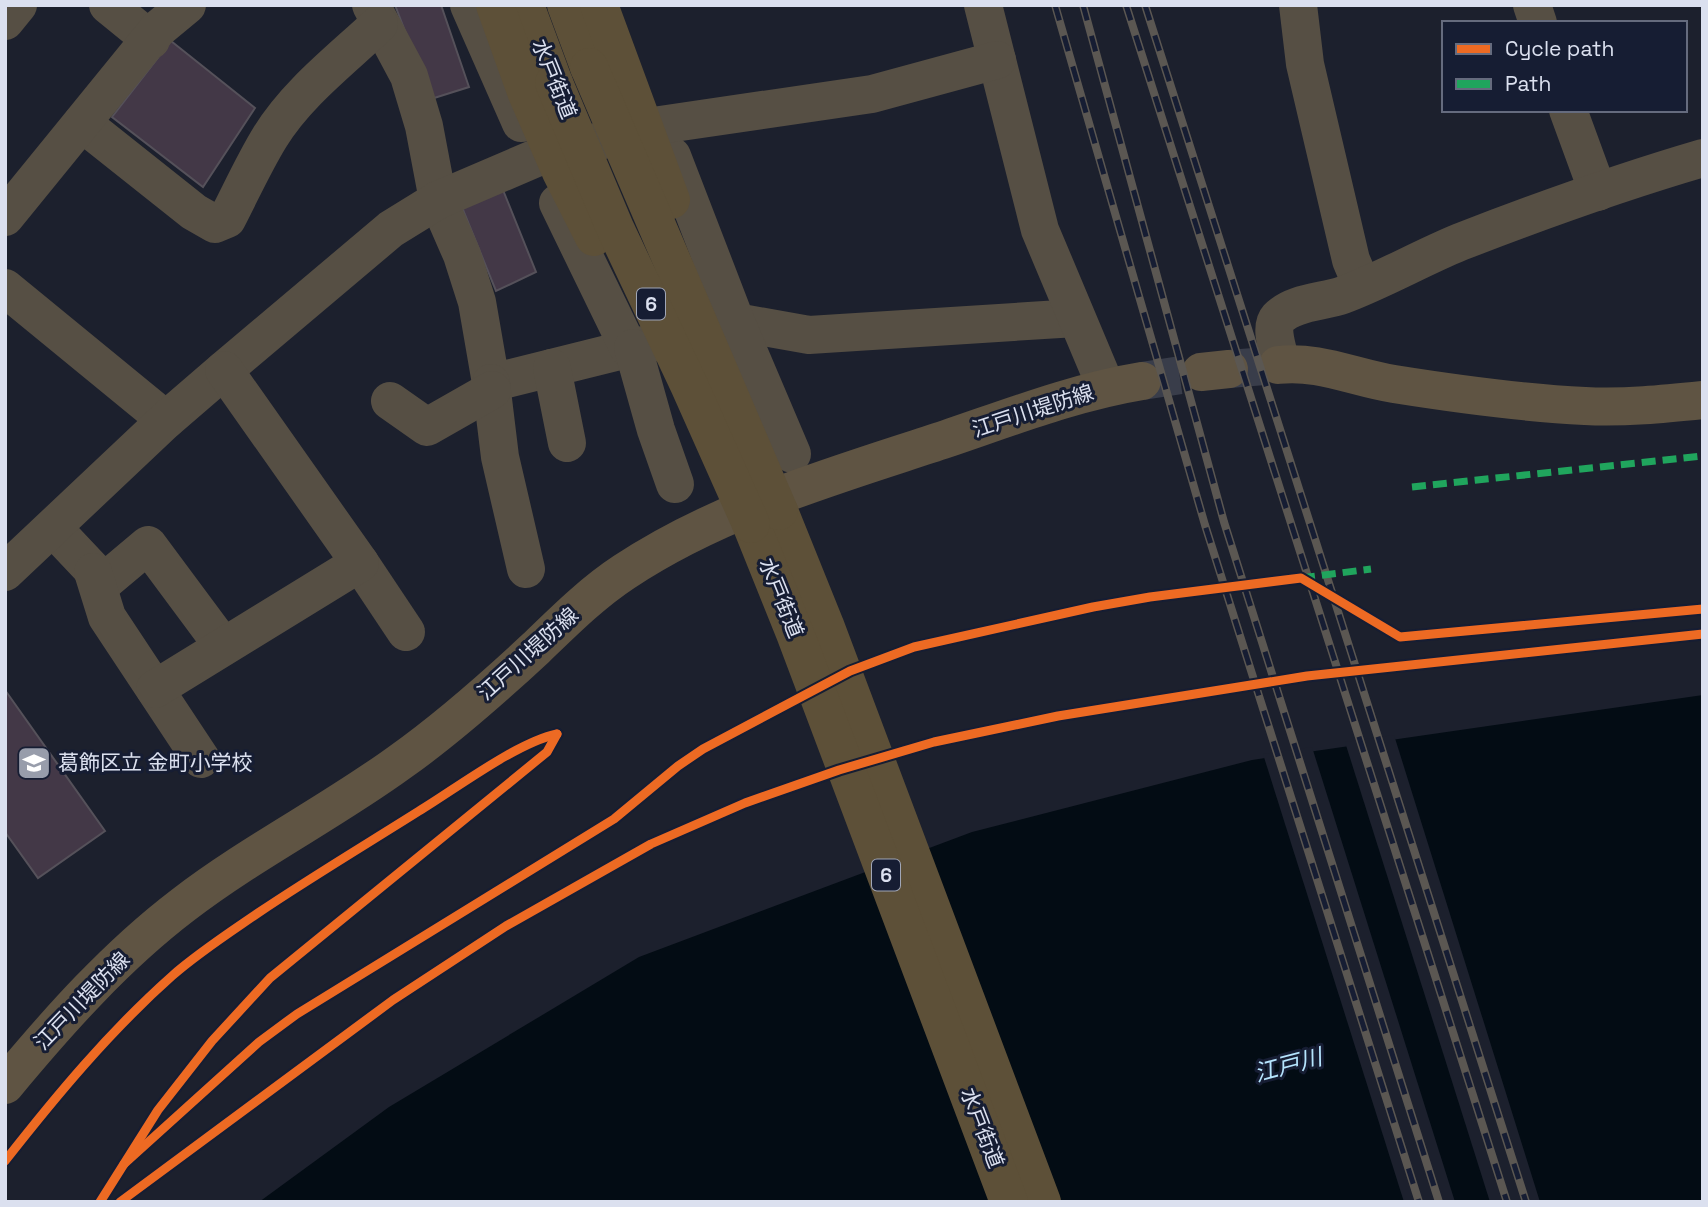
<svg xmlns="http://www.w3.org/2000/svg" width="1708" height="1207" font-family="'Space Grotesk','Noto Sans JP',sans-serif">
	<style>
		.water { fill: #030c14 }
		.pier { fill: #1c202d }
		.building { fill: #433847; stroke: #55515a; stroke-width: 2 }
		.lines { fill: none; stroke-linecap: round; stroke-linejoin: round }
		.major-tunnel { stroke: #393d4a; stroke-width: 38; stroke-dasharray: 38 19; stroke-linecap: butt }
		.minor { stroke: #564f44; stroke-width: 38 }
		.major { stroke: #5f5443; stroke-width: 38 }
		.highway { stroke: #5d5038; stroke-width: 38 }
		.rail-casing { stroke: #5b5752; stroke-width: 8 }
		.rail { stroke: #161d33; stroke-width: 5; stroke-dasharray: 16; stroke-linecap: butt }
		.highway-bridge { stroke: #5d5038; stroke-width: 38 }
		.quiet { stroke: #20a55d; stroke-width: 7; stroke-dasharray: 14 7; stroke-linecap: butt }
		.cycleway-casing { stroke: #161d33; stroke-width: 13 }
		.cycleway { stroke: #ed6a23; stroke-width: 9 }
		.labels { text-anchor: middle; stroke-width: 6; stroke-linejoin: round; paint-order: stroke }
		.shield { fill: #161d33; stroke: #a0a6b7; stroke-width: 2 }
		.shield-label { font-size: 19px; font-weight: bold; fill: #dbe0ef }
		.street-label { font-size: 21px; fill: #dbe0ef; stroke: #161d33 }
		.poi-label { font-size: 21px; fill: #dbe0ef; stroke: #161d33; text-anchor: start }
		.water-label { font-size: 23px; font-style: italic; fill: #b6e5fe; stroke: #161d33 }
	</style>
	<rect width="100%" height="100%" fill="#1c202d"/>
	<polygon class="water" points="1703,695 1703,1202 259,1202 389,1107 639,957 972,832 1252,760"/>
	<g class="pier">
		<polygon points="1394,735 1540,1202 1490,1202 1345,742"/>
		<polygon points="1312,747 1455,1202 1404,1202 1263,754"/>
	</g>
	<g class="building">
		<polygon points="395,5 441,5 469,87 431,99"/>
		<polygon points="171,41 255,108 203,187 112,117"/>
		<polygon points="501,185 536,272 496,291 459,200"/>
		<polygon points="5,690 105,831 38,878 5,832"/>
	</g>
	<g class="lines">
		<g class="major-tunnel">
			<polyline points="1229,369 1278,365"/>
			<polyline points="1142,381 1201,372"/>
		</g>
		<g class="minor">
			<polyline points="108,5 151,40"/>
			<polyline points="371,5 409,76 424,126 438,200 462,255 477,302 491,383 736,322 809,335 1076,318"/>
			<polyline points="469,5 521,123"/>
			<polyline points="983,5 1040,230 1106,387"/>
			<polyline points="1298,5 1305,64 1351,260 1362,286"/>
			<polyline points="1532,5 1538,23"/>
			<polyline points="5,21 18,5"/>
			<polyline points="1568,110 1598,192"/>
			<path d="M82,123L194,212L215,224L227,219C241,192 254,163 270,137C297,93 342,59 379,24"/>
			<polyline points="672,156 736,322 792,454"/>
			<polyline points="558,203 629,349"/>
			<polyline points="5,217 158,29 187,5"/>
			<polyline points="5,288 166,420"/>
			<polyline points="633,348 656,430 675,484"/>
			<path d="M1281,364C1279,352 1269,328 1278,318C1293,302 1324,302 1343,295C1383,280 1421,258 1460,242C1540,211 1621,182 1703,158"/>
			<polyline points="552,368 567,443"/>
			<polyline points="491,383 500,457 526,569"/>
			<polyline points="390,401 427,427 492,390"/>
			<polyline points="54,529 104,582 148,545 223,646"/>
			<polyline points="360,563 406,632"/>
			<polyline points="5,572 166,420 224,370 391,229 438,200 536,158 660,125 872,94 997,60"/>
			<polyline points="93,572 107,617 201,759"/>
			<polyline points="155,689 360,563 224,370"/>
		</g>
		<g class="major">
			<path d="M1278,365C1318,360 1355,378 1394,384C1457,394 1522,403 1585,406C1624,408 1664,404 1703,400"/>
			<polyline points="1201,372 1229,369"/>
			<path d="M5,1085C59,1020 116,956 183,905C252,852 330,813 400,762C448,728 493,688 536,648C564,621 592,593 624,572C720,508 837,475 946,439C1011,417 1075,392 1142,381"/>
		</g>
		<g class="highway">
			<polyline points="525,5 554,83"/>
			<polyline points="566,5 589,67"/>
			<polyline points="779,511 825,625 1042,1202"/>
			<polyline points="751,524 796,636 1009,1202"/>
		</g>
		<g class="rail-casing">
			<g id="rail">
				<polyline points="1055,5 1205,525 1419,1202"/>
				<polyline points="1083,5 1224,522 1439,1202"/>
				<polyline points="1126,5 1507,1202"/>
				<polyline points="1145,5 1526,1202"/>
			</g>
		</g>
		<use href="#rail" class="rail"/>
		<g class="highway-bridge">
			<polyline points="495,5 527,94 561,172 594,237"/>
			<polyline points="599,5 671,200"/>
			<polyline points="589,67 779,511"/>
			<polyline points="554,83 615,228 689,385 751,524"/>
		</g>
		<g class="quiet">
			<polyline points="1412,487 1703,456"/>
			<polyline points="1301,578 1371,569"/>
		</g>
		<g class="cycleway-casing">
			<g id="cycleway">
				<path d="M5,1161C56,1096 110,1031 172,976C198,953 229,933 258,913C310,878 365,845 419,811C457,788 516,743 557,734"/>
				<polyline points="124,1164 259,1042 297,1014 614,819 678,766 703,749 850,671 914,647 1093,607 1150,597 1301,578 1400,637 1703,609"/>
				<polyline points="100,1202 158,1110 212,1041 270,978 547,752 557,734"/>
				<polyline points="120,1202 393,1000 506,926 651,844 745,803 839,770 934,742 1058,716 1307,676 1703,634"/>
			</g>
		</g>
		<use href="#cycleway" class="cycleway"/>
	</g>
	<defs>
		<g id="school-square" transform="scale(1.75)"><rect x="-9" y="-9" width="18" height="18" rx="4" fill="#989dab" stroke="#161d33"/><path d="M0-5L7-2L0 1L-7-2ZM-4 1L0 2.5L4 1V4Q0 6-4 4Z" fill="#fff"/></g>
	</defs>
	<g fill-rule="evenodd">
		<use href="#school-square" x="34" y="763"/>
	</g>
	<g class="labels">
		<g class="shield">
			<rect x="637" y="288.5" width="28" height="31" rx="5"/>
			<rect x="872" y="859.5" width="28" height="31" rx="5"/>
		</g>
		<g class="shield-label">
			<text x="651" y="311">6</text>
			<text x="886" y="882">6</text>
		</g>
		<g class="street-label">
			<text transform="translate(554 79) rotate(68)" y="7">水戸街道</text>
			<text transform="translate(1033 411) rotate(-18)" y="7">江戸川堤防線</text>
			<text transform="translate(781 598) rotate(68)" y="7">水戸街道</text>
			<text transform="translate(528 654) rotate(-42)" y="7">江戸川堤防線</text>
			<text transform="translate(82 1001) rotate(-46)" y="7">江戸川堤防線</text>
			<text transform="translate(982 1128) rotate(69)" y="7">水戸街道</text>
		</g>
		<g class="poi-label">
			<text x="58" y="770">葛飾区立 金町小学校</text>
		</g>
		<g class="water-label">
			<text transform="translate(1288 1065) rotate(-15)" y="8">江戸川</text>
		</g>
	</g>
	<rect width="1708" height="1207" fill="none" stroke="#dbe0ef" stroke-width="14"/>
	<rect x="1442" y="21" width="245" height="91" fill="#161d33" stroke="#656b7e" stroke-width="2"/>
	<rect x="1456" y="44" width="35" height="10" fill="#ed6a23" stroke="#656b7e" stroke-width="2"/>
	<text x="1505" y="56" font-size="21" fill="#dbe0ef">Cycle path</text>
	<rect x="1456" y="79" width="35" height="10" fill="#20a55d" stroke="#656b7e" stroke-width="2"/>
	<text x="1505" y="91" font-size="21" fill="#dbe0ef">Path</text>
</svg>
